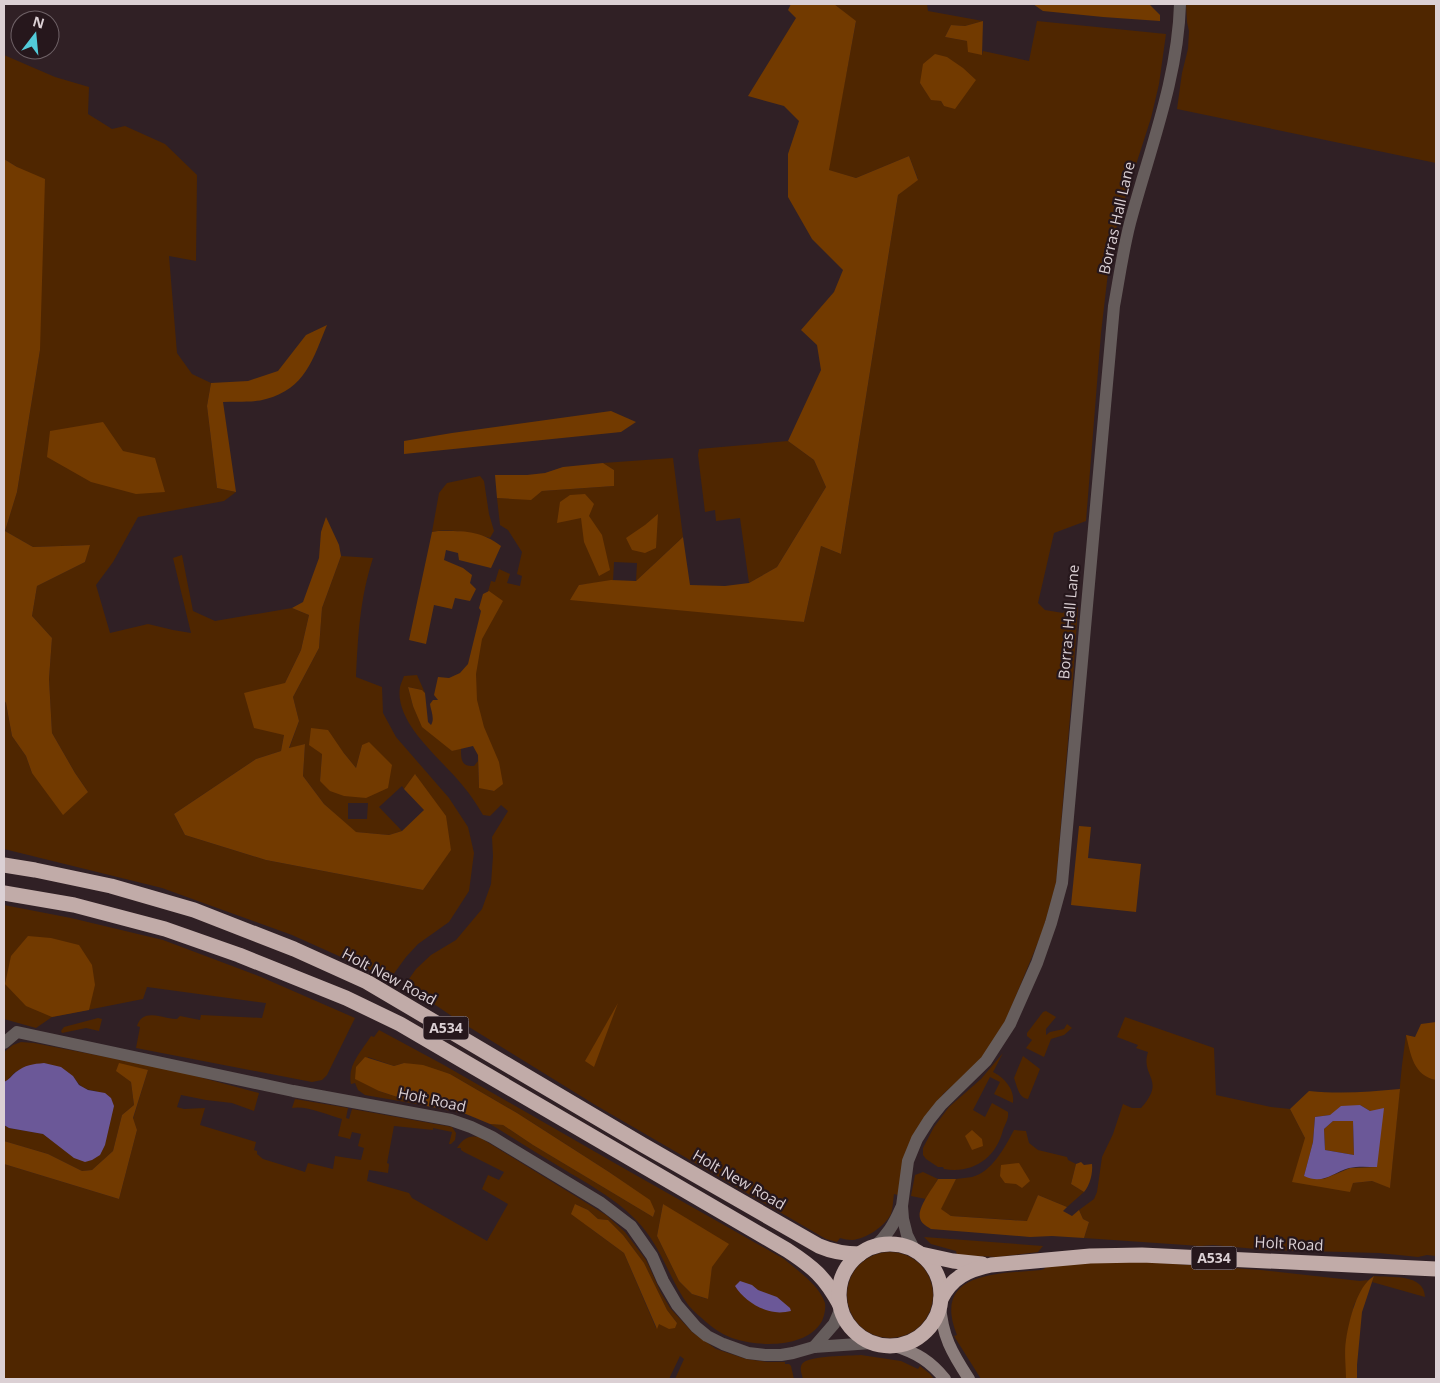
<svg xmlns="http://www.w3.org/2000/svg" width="1440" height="1383" font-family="'Open Sans',sans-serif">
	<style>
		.green { fill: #4f2600; fill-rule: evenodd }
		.forest { fill: #723a00; fill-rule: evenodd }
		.water { fill: #6b5898; fill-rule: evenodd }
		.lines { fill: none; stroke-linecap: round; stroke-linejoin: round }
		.street { stroke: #665d5c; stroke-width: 12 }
		.secondary { stroke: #8b7d7b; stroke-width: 12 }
		.highway { stroke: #c1aba8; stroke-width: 15 }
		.labels { text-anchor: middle; stroke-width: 4.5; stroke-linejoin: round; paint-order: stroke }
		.shield { fill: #26171c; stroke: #a5989d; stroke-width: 1 }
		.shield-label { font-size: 14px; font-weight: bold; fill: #dbd0d4 }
		.street-label { font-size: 15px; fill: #dbd0d4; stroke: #26171c }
	</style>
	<rect width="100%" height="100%" fill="#302025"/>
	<g class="green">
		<path d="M834,4H927L928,11L983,21L965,26L951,25L945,37L967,41L982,55L983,51L1029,61L1037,21L1166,34L1159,84L1151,118L1123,205L1111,247L1101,333L1086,521L1054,533L1038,603L1045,610L1063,613L1065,611L1078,607L1072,693L1056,883L1043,930L1006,1020L983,1060L943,1094L898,1195L894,1194C893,1200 893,1208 891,1214C885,1226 866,1239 852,1240C848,1240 844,1239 840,1238L837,1242L826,1239L597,1106L456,1019L437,1006L404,986L416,969L431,955L456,940L482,909L491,884L493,856L492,837L508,811L501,805L490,816L483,815C477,805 471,795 463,786C443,760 394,724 400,687C401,683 403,679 404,676L417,675L425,693L422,690L408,687L413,706L452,751L461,748C461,759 461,767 474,766L478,761L479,787L493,791L472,718L476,634L491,581L495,582L499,569L510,574L507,583L520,586L522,576L517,574L522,552L508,530L500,525L497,498L531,499L542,491L614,486V470L603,463L673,458L683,537L636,581L637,563L614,562L613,581L579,585L804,622L821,546L841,554L898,195L918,179L909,156L856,178L828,170L856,22ZM974,82L966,93L944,106L941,101L931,99L920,83Z"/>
		<polygon points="1186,4 1436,4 1436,163 1177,109 1182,73 1188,49 1189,31 1187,22"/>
		<path d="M4,55L55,77L89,87L88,114L112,129L125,126L165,144L197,175L196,261L169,256L177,353L192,374L211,383L207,406L217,488L236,492L224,501L138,517L113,562L96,585L110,633L148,624L173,630L191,633L173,558L182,555L193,611L215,621L292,608L309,615L301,650L285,683L284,735L281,751L256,759L174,814L185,835L266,860L423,890L451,849L416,775L404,789L402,786L379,807L402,831L389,835L355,832L324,804L303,776L305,744L289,749L299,721L293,697L319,648L322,608L341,556L373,558C360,598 358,635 356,677L382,687L383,713L396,737L449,798L468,827L474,853L469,891L449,922L418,944L406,957L390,979L292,935L162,888L4,849V700L6,703L12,736L26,756L32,773L88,792L75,773L52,733L49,679L52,638L32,616L37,586L85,562L89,545L33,547L5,531L17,492L40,350L17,167L4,159ZM362,745L366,798L320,781L322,754L343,752L356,768ZM348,803H368L367,819H348Z"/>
		<polygon points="788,441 814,460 826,487 777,567 749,583 740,518 716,521 715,510 705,512 698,455 699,449"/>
		<path d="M480,476L484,481L489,514L494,531L490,538C471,533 452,528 432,532L439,493L447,483Z"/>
		<path d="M4,905L71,918L163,940L261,977L355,1018L327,1075L322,1080L312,1082L136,1048L140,1027L137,1026C143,1007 163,1019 177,1019L180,1016L200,1020L201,1015L262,1018L266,1003L147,987L143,999L52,1017L36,1028L4,1019Z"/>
		<polygon points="1046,1011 1056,1017 1046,1029 1046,1035 1050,1032 1064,1029 1067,1024 1072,1028 1064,1035 1051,1039 1044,1057 1026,1048 1032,1040 1027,1036 1027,1033 1043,1012"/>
		<path d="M1125,1017L1214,1048L1216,1095L1271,1107L1290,1109L1305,1138L1349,1192L1353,1183L1372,1181L1390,1187L1402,1065L1406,1035L1436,1044V1256L1427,1255L1418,1257L1379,1253L1267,1250L1213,1245L1200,1246L1084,1238L1089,1222L1083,1219L1079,1210L1094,1199L1097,1192L1102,1157L1113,1134L1123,1104L1132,1108H1141C1167,1079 1140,1077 1148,1052L1136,1048L1138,1045L1117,1037Z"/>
		<polygon points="98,1018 102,1019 99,1031 86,1028 62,1033 61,1031 64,1027"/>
		<path d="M379,1030L442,1064L625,1169L784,1259C797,1270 820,1286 825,1303C826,1309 824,1316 822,1321C807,1348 761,1347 735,1339C725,1336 714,1329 706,1322C701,1317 694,1312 689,1306C673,1285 665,1259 650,1237C630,1207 595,1188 565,1170C540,1155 515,1139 490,1124L503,1125L533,1145L653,1217L655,1211L649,1200L609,1172L517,1113L450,1074L404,1063L394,1066L368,1057L379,1091L422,1105L365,1095L358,1090L355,1083L351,1084C347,1065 361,1052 371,1036L374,1037ZM663,1204L712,1267L707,1299L692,1294L679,1281L657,1236Z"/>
		<path d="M21,1042L34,1043L173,1070L259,1093L254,1111L232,1103L206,1100L181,1095L177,1107L184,1109L205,1108L200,1125L256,1142L254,1150L257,1151V1154L263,1159L305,1172L308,1163L333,1169L335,1156L361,1160L364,1148L358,1146L361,1134L352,1132L350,1139L338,1136L342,1119C328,1115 305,1105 292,1108L295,1099L348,1108L346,1118L349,1119L352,1109L452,1127L456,1133L455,1140L451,1144H449L452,1132L433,1128V1130L394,1126L387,1163L389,1164L388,1173L369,1170L367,1181L409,1193L412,1198L487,1241L508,1204L482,1189L488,1175L499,1180L504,1172L464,1152L461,1150V1148H457C463,1139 468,1135 479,1137L606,1215L625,1232L646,1260L661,1293L670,1308L692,1332L716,1349L746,1359L767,1362H785V1364H789L791,1366L794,1379H675L684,1359L680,1356L669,1379H4V1164L119,1199L137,1130L133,1119L148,1070L117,1071L131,1082L134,1105L122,1115L113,1151L92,1170L82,1171L48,1154L4,1141V1125L9,1128L43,1134L58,1145L97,1091C85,1090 79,1086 73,1076L15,1072L7,1081L4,1082V1052L13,1045ZM575,1204L588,1210L598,1219L608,1220L623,1235L644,1263L667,1310L677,1323L659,1324L656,1328L624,1253L590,1228Z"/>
		<path d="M1003,1053L993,1072C1005,1078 1015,1090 1013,1103L994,1094L1000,1082L990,1077L973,1110L985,1117L992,1103L1008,1112C1009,1119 1005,1124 1003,1130C996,1158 973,1174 944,1169L943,1167H938L926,1159L923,1155V1148L934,1127L949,1107L981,1079Z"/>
		<path d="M1023,1056L1040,1069L1028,1099C1019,1099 1017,1086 1014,1078Z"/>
		<path d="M1014,1130L1026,1131L1029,1143L1038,1150L1067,1157L1068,1160L1076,1164L1071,1184L1084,1192L1067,1207L1038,1195L1028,1221L951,1216L940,1209L956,1179C962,1178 967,1178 972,1177C992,1172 1005,1147 1014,1130Z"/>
		<polygon points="923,1172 938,1179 926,1199 911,1196 915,1175"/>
		<polygon points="924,1237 1043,1246 1038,1252 997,1257 957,1255 956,1251 931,1244"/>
		<circle cx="890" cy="1295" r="43"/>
		<path d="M1119,1260L1261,1270L1360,1281L1368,1280L1354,1305L1346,1341V1379H981L954,1336L957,1335C931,1271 999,1274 1041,1270L1044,1269L1048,1265Z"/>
		<path d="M1374,1276C1391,1278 1424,1273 1425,1297L1372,1282Z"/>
		<path d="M861,1355L901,1361L918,1369L920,1366L930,1374L934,1379H803C802,1375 799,1368 802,1364C808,1355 850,1356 861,1355Z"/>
	</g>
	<g class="forest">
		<polygon points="791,4 834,4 856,21 829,170 856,178 909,156 918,180 898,195 841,554 821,546 804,622 570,600 579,585 611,580 636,581 683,537 690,585 725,586 749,583 777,567 826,487 814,460 788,441 821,370 817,345 801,330 834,292 843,270 812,239 788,197 788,154 799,121 784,106 748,96 796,18 788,10"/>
		<polygon points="1033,4 1149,4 1160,15 1160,21 1103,17 1043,11"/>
		<polygon points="983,21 982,55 968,52 967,41 945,37 951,25 965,26"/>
		<polygon points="935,54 947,57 963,68 976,80 955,109 944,106 941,101 931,100 920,83 923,64"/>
		<polygon points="4,159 17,167 45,179 40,350 17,492 5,531 33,547 90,545 85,562 37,586 32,616 52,638 49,679 52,733 75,773 88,792 63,815 32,773 26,756 12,736 6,703 4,700"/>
		<path d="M327,325C313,359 305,389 266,399C253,403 237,401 223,402L236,492L217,488L207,406L211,383L248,381L278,371L306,335Z"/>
		<polygon points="611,411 636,422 621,432 404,454 404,441 452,433"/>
		<polygon points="103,422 123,451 155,458 165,492 136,494 91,482 47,457 50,431"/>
		<polygon points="603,463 614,470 614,486 542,491 531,500 497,498 495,475 527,475 545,473 563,467"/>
		<polygon points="585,494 594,504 589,516 602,535 610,570 599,576 584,542 581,518 557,523 560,502 570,495"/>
		<polygon points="658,514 656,548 645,553 632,550 626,538 645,525"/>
		<polygon points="326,517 339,545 341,556 322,608 319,648 293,697 299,721 289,748 305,744 303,776 324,804 356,832 389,835 402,831 424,810 404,789 415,774 446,816 451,850 423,890 266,860 185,835 174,814 256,759 281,751 284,735 254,728 244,693 285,683 301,650 309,615 292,608 303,602 319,558 321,532"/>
		<path d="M438,531C463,531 480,530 501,546L491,568L459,560L458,553L446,550L444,560L463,568L472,575L470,583L476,589L470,601L455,598L452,609L434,605L426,644L409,640L432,532Z"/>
		<path d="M489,591L503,601L482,639L476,674L477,700L484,727L499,762L503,784L494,791L479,788L478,755L473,746L452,751L422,727L413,706L408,687L422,690L425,693L428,722L431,725C435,719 431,711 430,704L433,700H438L434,695L438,677L449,678L460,673L468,664L481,611L479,608L483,594Z"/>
		<polygon points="311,728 328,730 343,752 356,768 362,745 369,742 392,765 388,788 366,798 344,796 330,791 320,781 322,754 309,745"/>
		<polygon points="1079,826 1091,827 1088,858 1141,864 1136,912 1071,905"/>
		<polygon points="28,936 51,938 79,945 92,965 95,985 89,1010 52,1017 26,1006 5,984 11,956"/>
		<polygon points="618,1003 594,1067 585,1061"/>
		<path d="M1436,1022V1080C1413,1075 1411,1055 1406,1035L1415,1037L1421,1024Z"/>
		<polygon points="365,1057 394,1066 404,1063 423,1065 450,1074 517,1113 609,1172 650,1200 655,1211 653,1217 533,1145 503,1125 490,1124 466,1114 422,1105 379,1091 355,1079 356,1067"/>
		<polygon points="119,1063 148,1070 133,1118 137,1130 119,1199 4,1164 4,1141 48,1154 82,1171 92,1170 113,1151 122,1115 134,1105 131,1082 116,1071"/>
		<path d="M1400,1089L1390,1188L1372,1181L1353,1183L1350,1192L1292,1182L1305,1138L1290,1109L1309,1091C1340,1094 1369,1092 1400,1089ZM1360,1105L1370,1111L1377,1167L1350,1168L1324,1179L1304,1176L1313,1142L1315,1117L1330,1115Z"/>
		<polygon points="1333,1121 1353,1121 1354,1155 1325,1150 1324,1129"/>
		<polygon points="972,1130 982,1139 983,1146 972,1150 965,1136"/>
		<path d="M1081,1162L1084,1165L1092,1164C1093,1173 1090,1185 1084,1192L1071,1184L1076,1164Z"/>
		<polygon points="1019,1163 1030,1181 1022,1188 1016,1184 1005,1183 1000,1176 1001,1165"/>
		<path d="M938,1179H956L941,1209L951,1216L1027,1221L1038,1195L1067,1207L1063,1211L1072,1216L1079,1210L1083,1219L1089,1222L1084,1238L1052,1236L1030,1237L931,1229C926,1226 921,1223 920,1218C917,1208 933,1188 938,1179Z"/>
		<polygon points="575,1204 588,1210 598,1219 608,1220 623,1235 644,1263 667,1310 677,1323 675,1328 669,1329 659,1324 657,1329 624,1253 571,1214"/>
		<polygon points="663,1204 729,1244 712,1267 708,1299 692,1294 679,1281 657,1236"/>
		<path d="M1374,1276L1362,1312L1357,1365V1379H1346C1346,1366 1344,1352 1346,1340C1349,1321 1357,1286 1374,1276Z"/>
	</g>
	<g class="water">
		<path d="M44,1063L61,1067L73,1076L79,1085L88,1090L105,1093L111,1098L114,1106L105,1145L100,1155L92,1160L85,1162L74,1158L43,1134L9,1128L4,1125V1082C9,1080 12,1075 16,1072C25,1065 33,1064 44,1063Z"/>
		<path d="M1360,1105L1370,1111L1384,1108L1377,1167C1368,1167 1358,1166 1349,1168C1332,1173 1323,1185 1304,1176L1313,1142L1315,1117L1330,1115L1341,1106ZM1333,1121H1353L1354,1155L1325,1150L1324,1129Z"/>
		<path d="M740,1281L752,1285L758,1290L777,1297L790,1308L791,1311C786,1312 780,1313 775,1312C759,1310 743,1299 735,1286Z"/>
	</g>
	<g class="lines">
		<g class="street">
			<polyline points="4,1043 17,1032 293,1091 451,1120 471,1127 492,1137 601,1203 631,1226 652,1256 663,1281 677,1305 696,1327 707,1336 723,1344 748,1353 765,1355 781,1355 793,1353 814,1347 872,1343"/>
			<path d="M874,1247C887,1236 894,1224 901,1208"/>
			<path d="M915,1251L907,1235L903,1219L902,1206L908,1161L917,1139L929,1120L941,1105L986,1061L1010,1024L1037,963L1051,923L1062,883L1114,306C1119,279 1123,250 1130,223C1149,151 1178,79 1180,4"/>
			<polyline points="814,1347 834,1324 841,1308"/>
		</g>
		<g class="secondary">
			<path d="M940,1304C942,1336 952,1353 969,1379"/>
			<path d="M895,1346C917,1353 930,1361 945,1379"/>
		</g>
		<g class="highway">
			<path d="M4,865L35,870L111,886L194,910L294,949L367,982L643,1145L819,1246C833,1252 845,1254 860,1254"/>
			<path d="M4,893L74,905L165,929L239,955L346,998L400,1024L787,1250C813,1267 825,1277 840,1305"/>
			<circle cx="890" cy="1295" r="51"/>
			<polyline points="921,1254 953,1261 982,1264"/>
			<path d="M941,1299C952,1277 968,1270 991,1265L1090,1256L1142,1255L1436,1269"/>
		</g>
	</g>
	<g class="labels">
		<g class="shield">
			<rect x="423.5" y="1016.5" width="45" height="23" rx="4"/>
			<rect x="1191.5" y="1246.5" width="45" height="23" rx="4"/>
		</g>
		<g class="shield-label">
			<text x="446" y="1033">A534</text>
			<text x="1214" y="1263">A534</text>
		</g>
		<g class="street-label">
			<text transform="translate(1117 218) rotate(-77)" y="5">Borras Hall Lane</text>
			<text transform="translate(1069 622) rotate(-85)" y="5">Borras Hall Lane</text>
			<text transform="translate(389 977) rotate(28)" y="5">Holt New Road</text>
			<text transform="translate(432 1100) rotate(12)" y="5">Holt Road</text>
			<text transform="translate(739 1180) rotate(30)" y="5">Holt New Road</text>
			<text transform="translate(1289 1244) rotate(3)" y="5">Holt Road</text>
		</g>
	</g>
	<rect width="1440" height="1383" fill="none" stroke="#dbd0d4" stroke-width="10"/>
	<g transform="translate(35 35) rotate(16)"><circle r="24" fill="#26171c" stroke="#6e6166"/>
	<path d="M0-4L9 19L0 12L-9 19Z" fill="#52cbd9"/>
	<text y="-8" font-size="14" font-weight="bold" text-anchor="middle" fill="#dbd0d4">N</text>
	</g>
</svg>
